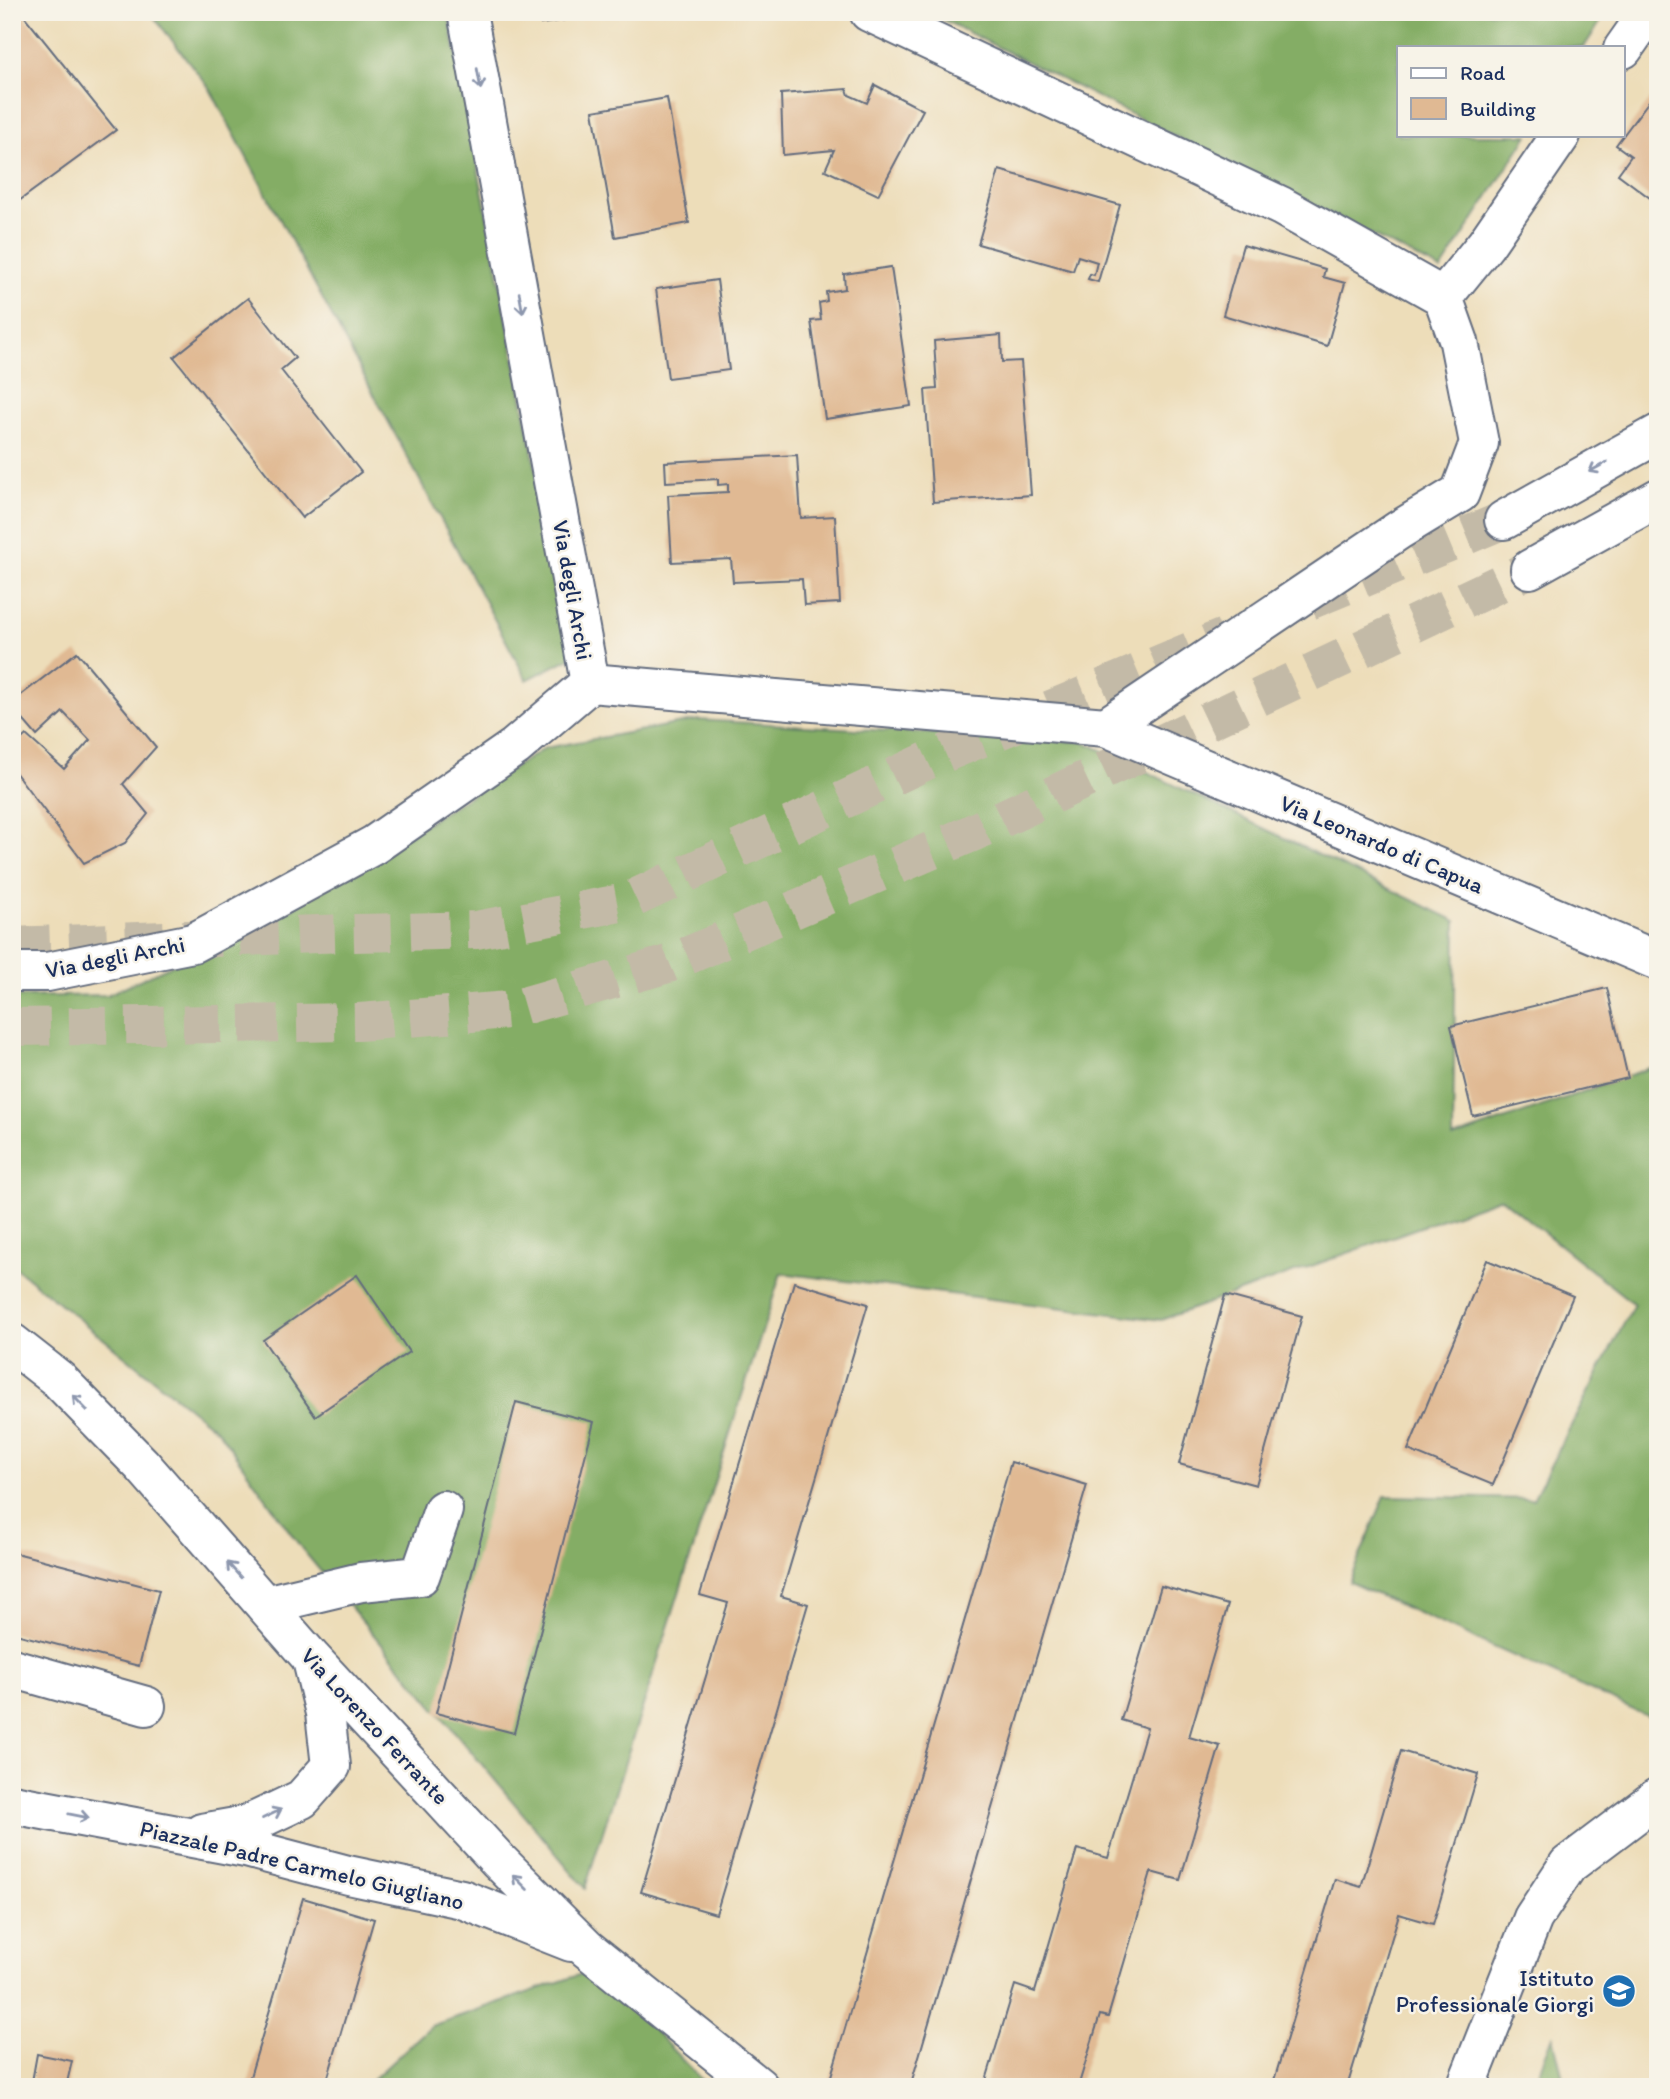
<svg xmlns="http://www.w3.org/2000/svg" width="1670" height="2099" font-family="Itim,sans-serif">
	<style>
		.forest { fill: #84ad65; stroke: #506e62; stroke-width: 2 }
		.building { fill: #e0b993 }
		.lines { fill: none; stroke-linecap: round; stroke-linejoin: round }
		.secondary-tunnel { stroke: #c3baa7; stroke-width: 38; stroke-dasharray: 38 19; stroke-linecap: butt }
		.minor-casing { stroke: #646c7e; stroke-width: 42 }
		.secondary-casing { stroke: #646c7e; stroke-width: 42 }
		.minor { stroke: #fff; stroke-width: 38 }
		.secondary { stroke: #fff; stroke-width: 38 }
		.oneway { stroke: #8d97ae }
		.labels { text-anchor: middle; stroke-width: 5; stroke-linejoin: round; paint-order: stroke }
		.street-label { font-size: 23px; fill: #1b2f5e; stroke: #f7f3e8 }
		.poi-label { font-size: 23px; fill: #1b2f5e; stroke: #f7f3e8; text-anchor: end }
	</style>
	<rect width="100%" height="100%" fill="#f7f3e8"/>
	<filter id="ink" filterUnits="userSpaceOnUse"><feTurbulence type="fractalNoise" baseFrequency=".0143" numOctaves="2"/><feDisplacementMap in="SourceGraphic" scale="14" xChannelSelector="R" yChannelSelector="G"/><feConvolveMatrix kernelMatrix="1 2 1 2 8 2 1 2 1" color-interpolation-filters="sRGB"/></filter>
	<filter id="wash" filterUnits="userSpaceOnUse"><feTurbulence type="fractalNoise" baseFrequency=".00686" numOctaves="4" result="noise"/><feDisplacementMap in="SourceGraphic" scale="28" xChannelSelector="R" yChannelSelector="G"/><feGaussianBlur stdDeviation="1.57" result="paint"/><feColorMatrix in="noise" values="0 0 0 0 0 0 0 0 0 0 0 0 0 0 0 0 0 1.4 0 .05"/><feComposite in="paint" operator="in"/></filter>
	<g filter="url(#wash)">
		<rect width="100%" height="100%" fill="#edddb9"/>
		<g class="forest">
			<polygon points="150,12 448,12 572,657 527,680 210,89"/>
			<polygon points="928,12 1607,12 1584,47 1399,47 1399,135 1528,135 1441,270"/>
			<polygon points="698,720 1085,742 1456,921 1453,1138 1658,1065 1658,1721 1349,1582 1385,1496 1533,1499 1634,1304 1501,1198 1161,1320 781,1273 585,1888 302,1549 219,1432 12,1265 12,997 107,995 288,911 545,748"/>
			<polygon points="596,1969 708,2087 365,2087 431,2026"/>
			<polygon points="1553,2036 1565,2087 1533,2087"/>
		</g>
		<g id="blocks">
			<g class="building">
				<polygon points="12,12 21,12 116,130 12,206"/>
				<polygon points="539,12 601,12 601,14 541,24"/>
				<polygon points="875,85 923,110 878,195 825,170 834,150 783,155 781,94 847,89 849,95 867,103"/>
				<polygon points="1658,89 1658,204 1618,174 1631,156 1616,145"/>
				<polygon points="667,98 689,223 615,237 593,111"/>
				<polygon points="999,170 1120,205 1098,282 1088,279 1090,274 1094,275 1097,262 1078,256 1073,271 978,244"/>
				<polygon points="1243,245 1325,269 1323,277 1345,283 1327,346 1223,315"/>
				<polygon points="891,267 911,406 825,419 811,321 821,320 819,303 827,301 826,292 845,289 844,274"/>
				<polygon points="717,280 729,370 668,378 656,289"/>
				<polygon points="248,298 295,358 281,370 361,472 302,518 174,357"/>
				<polygon points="1001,335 1002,362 1021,361 1031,495 933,502 925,390 937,389 934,341"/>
				<polygon points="797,455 801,518 835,516 840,603 804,605 802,579 733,582 731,559 672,562 668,495 728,492 728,484 718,485 718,479 666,482 665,462"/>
				<polygon points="77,652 156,747 123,784 148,814 125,843 84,863 12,768 12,748 26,735 64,769 90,740 63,712 37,736 12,707 12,702"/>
				<polygon points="1657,846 1658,846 1658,864 1652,862"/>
				<polygon points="1607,988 1628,1078 1473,1116 1451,1026"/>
				<polygon points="1487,1260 1573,1296 1493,1485 1408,1450"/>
				<polygon points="357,1275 409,1352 315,1416 263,1340"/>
				<polygon points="794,1282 868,1304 781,1596 808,1604 716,1914 641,1892 728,1603 700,1595"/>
				<polygon points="1225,1295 1302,1316 1256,1485 1179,1464"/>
				<polygon points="516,1402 594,1422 514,1733 436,1713"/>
				<polygon points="1011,1462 1087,1485 910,2087 840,2087 829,2083"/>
				<polygon points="12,1552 159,1590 139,1666 12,1633"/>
				<polygon points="1161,1586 1228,1605 1189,1737 1220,1746 1180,1880 1151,1872 1108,2017 1100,2015 1078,2087 984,2087 1015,1985 1035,1992 1077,1849 1108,1858 1147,1728 1121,1720"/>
				<polygon points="1401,1751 1478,1774 1433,1924 1399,1914 1347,2087 1272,2087 1335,1879 1361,1887"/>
				<polygon points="303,1898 374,1919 325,2087 247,2087"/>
				<polygon points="37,2054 72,2061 66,2087 31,2087"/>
			</g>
		</g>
	</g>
	<g filter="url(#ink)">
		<use href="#blocks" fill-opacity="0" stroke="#646c7e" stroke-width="2"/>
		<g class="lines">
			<g class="secondary-tunnel">
				<polyline points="1309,601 1504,520"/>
				<polyline points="12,946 318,934 476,930 626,902 929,760 1224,637"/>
				<polyline points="12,1027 359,1022 509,1010 668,964 972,833 1530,569"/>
			</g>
			<g class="minor-casing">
				<g id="minor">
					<polyline points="467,12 590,683"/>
					<polyline points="1623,49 1649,12"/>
					<polyline points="1443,297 1486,244 1561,135"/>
					<polyline points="590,683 1106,727 1399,530 1460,493 1479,443 1459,342 1443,297 1281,206 869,12"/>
					<polyline points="1106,727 1658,961"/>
					<polyline points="12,972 47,972 193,943 374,845 515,747 590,683"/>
					<polyline points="12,1343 58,1379 142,1465 312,1659 499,1861 586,1948 759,2087"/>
					<polyline points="265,1605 361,1582 420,1576 443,1510"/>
					<polyline points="12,1668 146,1706"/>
					<polyline points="12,1804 246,1848 348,1875 462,1899 571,1942"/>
					<polyline points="202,1833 247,1825 302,1799 331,1766 325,1713 312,1660"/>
					<polyline points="1466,2087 1533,1918 1568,1865 1658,1797"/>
				</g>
			</g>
			<g class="secondary-casing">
				<g id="secondary">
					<polyline points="1504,520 1658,434"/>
					<polyline points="1530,569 1658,498"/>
				</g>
			</g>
			<use href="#minor" class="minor"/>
			<use href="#secondary" class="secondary"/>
		</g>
		<defs><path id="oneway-shaft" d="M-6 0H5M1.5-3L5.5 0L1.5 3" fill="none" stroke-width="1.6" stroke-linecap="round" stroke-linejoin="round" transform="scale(1.75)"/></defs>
		<g class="oneway">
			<use href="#oneway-shaft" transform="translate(479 79) rotate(80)"/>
			<use href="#oneway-shaft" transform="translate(521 303) rotate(80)"/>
			<use href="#oneway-shaft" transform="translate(1598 467) rotate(151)"/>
			<use href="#oneway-shaft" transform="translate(80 1403) rotate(-134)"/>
			<use href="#oneway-shaft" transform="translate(234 1570) rotate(-132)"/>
			<use href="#oneway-shaft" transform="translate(272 1814) rotate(-26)"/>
			<use href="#oneway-shaft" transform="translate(79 1816) rotate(11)"/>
			<use href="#oneway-shaft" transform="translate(520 1882) rotate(-135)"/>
		</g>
	</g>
	<defs>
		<g id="school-disc" transform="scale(1.75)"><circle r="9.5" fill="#1f6fb2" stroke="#f7f3e8"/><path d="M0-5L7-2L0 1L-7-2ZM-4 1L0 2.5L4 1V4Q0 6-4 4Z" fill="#fff"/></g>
	</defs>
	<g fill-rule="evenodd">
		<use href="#school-disc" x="1619" y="1991"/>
	</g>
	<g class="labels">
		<g class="street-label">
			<text transform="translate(573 590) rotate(80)" y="8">Via degli Archi</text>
			<text transform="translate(1382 844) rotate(23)" y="8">Via Leonardo di Capua</text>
			<text transform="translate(115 957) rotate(-11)" y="8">Via degli Archi</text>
			<text transform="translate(375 1726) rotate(47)" y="8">Via Lorenzo Ferrante</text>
			<text transform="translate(302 1865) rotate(13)" y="8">Piazzale Padre Carmelo Giugliano</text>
		</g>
		<g class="poi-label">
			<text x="1594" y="1986">Istituto<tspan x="1594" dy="26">Professionale Giorgi</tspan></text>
		</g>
	</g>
	<rect width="1670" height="2099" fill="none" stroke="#f7f3e8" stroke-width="42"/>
	<rect x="1397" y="46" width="228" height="91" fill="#f7f3e8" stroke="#9fa5b1" stroke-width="2"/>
	<rect x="1411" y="68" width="35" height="10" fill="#ffffff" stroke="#9fa5b1" stroke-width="2"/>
	<text x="1460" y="80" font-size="21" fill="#1b2f5e">Road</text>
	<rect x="1411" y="98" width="35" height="21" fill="#e0b993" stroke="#9fa5b1" stroke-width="2"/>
	<text x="1460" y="116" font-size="21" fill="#1b2f5e">Building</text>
</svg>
